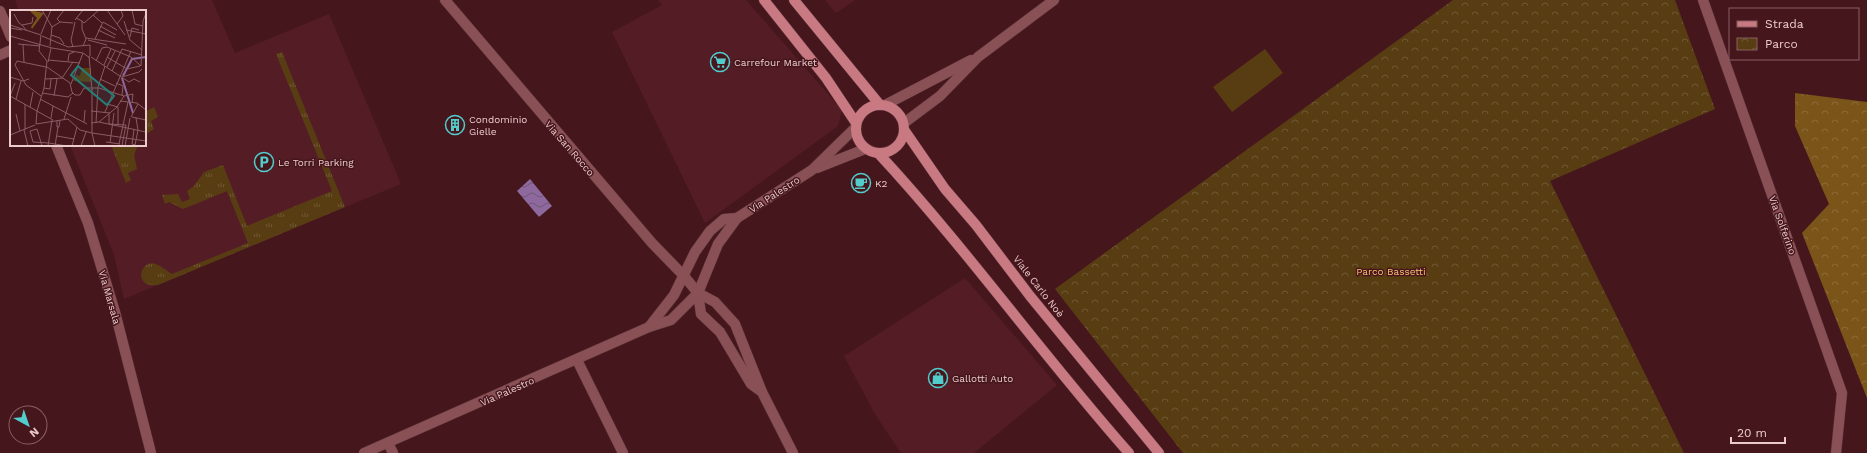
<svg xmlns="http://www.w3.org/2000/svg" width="1867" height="453" font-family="'Work Sans',sans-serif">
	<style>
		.built { fill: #541d25 }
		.grass { fill: url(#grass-tufts) }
		.forest { fill: url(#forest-crowns) }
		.park { fill: url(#park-crowns) }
		.pitch { fill: #583d13 }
		.water { fill: url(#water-waves) }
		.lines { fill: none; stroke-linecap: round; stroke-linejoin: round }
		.minor-casing { stroke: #5c353a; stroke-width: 11 }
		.tertiary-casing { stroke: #5c353a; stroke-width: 11 }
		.primary-casing { stroke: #5c353a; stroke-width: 11 }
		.minor { stroke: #895156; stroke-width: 10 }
		.tertiary { stroke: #895156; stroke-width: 10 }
		.primary { stroke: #c87981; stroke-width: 10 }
		.labels { text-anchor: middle; stroke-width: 3; stroke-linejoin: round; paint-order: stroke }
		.poi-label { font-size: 10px; fill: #eccbcc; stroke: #46161d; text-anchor: start }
		.street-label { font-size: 10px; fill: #eccbcc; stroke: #46161d }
		.park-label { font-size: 10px; fill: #fbc170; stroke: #46161d }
		.inset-river { fill: none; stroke: #8d699e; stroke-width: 2 }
		.inset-road { fill: none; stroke: #885e63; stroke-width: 1 }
		.view { fill: #257e77; fill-opacity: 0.15; stroke: #257e77; stroke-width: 2 }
		.inset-edge { fill: none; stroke: #eccbcc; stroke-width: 2 }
	</style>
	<defs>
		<pattern id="grass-tufts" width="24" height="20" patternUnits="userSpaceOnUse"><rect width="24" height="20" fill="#583d13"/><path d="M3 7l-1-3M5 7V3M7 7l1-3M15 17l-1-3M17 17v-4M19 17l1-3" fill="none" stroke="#705834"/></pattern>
		<pattern id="forest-crowns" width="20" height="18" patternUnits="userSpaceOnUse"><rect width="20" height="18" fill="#7a5418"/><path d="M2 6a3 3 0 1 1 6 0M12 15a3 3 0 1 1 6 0" fill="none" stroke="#8d6b38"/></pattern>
		<pattern id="park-crowns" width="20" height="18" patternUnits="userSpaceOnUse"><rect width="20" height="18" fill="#583d13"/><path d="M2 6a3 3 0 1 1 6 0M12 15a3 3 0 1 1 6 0" fill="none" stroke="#705834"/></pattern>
		<pattern id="water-waves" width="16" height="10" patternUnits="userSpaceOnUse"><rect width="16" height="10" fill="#8d699e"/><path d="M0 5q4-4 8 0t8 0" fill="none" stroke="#715777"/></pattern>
	</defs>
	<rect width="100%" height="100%" fill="#46161d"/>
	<g class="built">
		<polygon points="15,0 212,0 235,53 329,14 401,184 124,299 114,255 70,145 145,145 145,11 19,11"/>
		<polygon points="658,0 746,0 842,110 838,126 705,223 612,32 662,5"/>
		<polygon points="825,0 855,0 836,13"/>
		<polygon points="965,278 1057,385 974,453 901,453 875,414 844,356"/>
	</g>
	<g class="grass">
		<path d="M282,52L345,207L158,285C132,289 140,258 156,264C161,266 167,271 172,274L248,243L227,191L183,209L169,202L165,204L162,195L178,194L182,202L190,199L187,191L194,186L204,172L223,165L247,226L332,191L276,54Z"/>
		<polygon points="154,107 158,117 151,121 154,129 145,135 145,112"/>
		<polygon points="111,145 138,145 134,155 137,169 128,173 131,180 126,183"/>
	</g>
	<polygon class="forest" points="1795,93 1867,102 1867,398 1802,233 1829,204 1795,126"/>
	<polygon class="park" points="1453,0 1675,0 1715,109 1550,181 1684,453 1183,453 1055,289"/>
	<polygon class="pitch" points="1265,49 1283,73 1232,112 1213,87"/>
	<polygon class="water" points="530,179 552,206 539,217 517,191"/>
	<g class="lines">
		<g class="minor-casing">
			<g id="minor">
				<polyline points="445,0 652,243 684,276 698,293 701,314 720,332 751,384 762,392"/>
				<polyline points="1703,0 1842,393 1836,453"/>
				<polyline points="0,11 11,37"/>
				<polyline points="0,55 11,50"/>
				<polyline points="56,145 88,223 115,312 151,453"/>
				<polyline points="817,168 865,149"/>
				<polyline points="698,293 715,302 735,324 762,392 793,453"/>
				<polyline points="649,327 674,295 695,252 710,231 724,219 737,218"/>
				<polyline points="577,360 623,453"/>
				<polyline points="388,443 393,453"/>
				<polyline points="364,453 649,327 671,320 698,293 718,244 737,218 812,170 855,128"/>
			</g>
		</g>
		<g class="tertiary-casing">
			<g id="tertiary">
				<polyline points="885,105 971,60"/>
				<polyline points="904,123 940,96 978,57 1054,0"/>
			</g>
		</g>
		<g class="primary-casing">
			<g id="primary">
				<polyline points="764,0 826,78 856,123"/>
				<polyline points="794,0 880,105"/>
				<circle cx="880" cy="129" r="24"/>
				<polyline points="905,131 945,189 976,225 1030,296 1159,453"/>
				<path d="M879,154C967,249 1043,356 1129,453"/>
			</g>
		</g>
		<use href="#minor" class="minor"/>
		<use href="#tertiary" class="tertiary"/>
		<use href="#primary" class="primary"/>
	</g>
	<defs>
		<g id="supermarket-ring" transform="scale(1)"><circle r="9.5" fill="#46161d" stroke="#52cdcc" stroke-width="1.5"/><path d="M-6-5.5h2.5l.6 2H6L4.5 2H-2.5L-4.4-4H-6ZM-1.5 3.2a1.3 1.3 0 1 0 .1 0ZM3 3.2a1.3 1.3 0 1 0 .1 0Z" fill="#52cdcc"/></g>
		<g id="building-ring" transform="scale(1)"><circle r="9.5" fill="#46161d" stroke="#52cdcc" stroke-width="1.5"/><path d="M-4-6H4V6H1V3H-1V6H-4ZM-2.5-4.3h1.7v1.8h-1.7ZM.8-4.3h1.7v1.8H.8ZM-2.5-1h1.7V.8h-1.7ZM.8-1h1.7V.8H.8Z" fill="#52cdcc"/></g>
		<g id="parking-ring" transform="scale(1)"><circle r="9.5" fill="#46161d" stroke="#52cdcc" stroke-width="1.5"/><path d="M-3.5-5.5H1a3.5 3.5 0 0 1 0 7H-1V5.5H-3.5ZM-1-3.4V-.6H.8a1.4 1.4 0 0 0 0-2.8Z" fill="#52cdcc"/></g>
		<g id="cafe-ring" transform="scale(1)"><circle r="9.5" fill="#46161d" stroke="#52cdcc" stroke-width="1.5"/><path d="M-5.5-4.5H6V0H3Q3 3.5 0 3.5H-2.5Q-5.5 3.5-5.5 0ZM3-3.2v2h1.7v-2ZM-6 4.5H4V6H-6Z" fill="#52cdcc"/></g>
		<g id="shop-ring" transform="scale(1)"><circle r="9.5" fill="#46161d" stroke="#52cdcc" stroke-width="1.5"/><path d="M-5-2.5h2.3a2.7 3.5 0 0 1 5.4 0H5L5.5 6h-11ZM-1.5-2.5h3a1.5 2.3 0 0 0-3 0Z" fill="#52cdcc"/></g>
	</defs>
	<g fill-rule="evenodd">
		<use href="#supermarket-ring" x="720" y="62"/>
		<use href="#building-ring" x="455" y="125"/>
		<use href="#parking-ring" x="264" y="162"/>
		<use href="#cafe-ring" x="861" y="183"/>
		<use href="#shop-ring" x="938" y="378"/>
	</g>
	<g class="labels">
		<g class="poi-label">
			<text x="734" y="66">Carrefour Market</text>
			<text x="469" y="123">Condominio<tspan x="469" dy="12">Gielle</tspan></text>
			<text x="278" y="166">Le Torri Parking</text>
			<text x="875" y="187">K2</text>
			<text x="952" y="382">Gallotti Auto</text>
		</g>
		<g class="street-label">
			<text transform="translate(570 148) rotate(49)" y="4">Via San Rocco</text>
			<text transform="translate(774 194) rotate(-33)" y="4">Via Palestro</text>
			<text transform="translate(1783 225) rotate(70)" y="4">Via Solferino</text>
			<text transform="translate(1039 286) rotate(52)" y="4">Viale Carlo Noè</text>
			<text transform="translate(110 297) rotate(74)" y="4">Via Marsala</text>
			<text transform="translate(507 391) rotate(-24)" y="4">Via Palestro</text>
		</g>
		<g class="park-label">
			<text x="1391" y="275">Parco Bassetti</text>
		</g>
	</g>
	<g transform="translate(10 10)">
		<rect width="136" height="136" fill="#46161d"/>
		<path d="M19,0L34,3L22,19L21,17L27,8Z" fill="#7a5418"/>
		<path d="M72,58H81V72L63,71L66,65L70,66Z" fill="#583d13"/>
		<path class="inset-river" d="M113,66L122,49L136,47M112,68L123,103"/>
		<path class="inset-road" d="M32,0L42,17M97,0L115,25M122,0L125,14L133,16M4,4L9,13L12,15M83,5L92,13M66,8L72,11V19L76,29L73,36M65,10L73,0M72,11L74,13L89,0M114,11L120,30L132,40M50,12L47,9L54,0M107,14L113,6L111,0M0,15L31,25M90,16L106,25M0,18L12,20M88,20L105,28M116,20L136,24M17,21L12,15L22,13L23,7M31,24L41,0M41,25L50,28L54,34M0,26L42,38L73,43L80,48M32,26L58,37L80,35V46M120,27L122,18L129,20M76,28L116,34M85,29L93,12L107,20M78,30L97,35M8,34L30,36M13,35L14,52M40,36L42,17L50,12L63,13M63,37L61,30L65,12M79,46L82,80M81,47L119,72L124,69L130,72M97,47L117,59L130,56M38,50L70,53M58,51L59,44L64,42M86,51L92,38L97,37L121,47L131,56M38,52L41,38M94,55L101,39M131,56L133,11L136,3M37,57L60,73L62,82L65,85H70L74,78H81M97,57L105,41M102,61L112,39L132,45M0,67L13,71L19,69M112,67L129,62L132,59M52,68L63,52M35,69L53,68M90,69L105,76M106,73L113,76L112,85M61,74L73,43M34,78L40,79L41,69M82,78H89L114,86M82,79V123L136,131M32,83L58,87L63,83M0,86L43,110M0,86L5,73M31,86L16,75L5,55L7,51L36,57M44,86L47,69M6,89L11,71M30,89L77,114M110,91L127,93L136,100M97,94L108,97V115M20,97L23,82M81,101L100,103M95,102L121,41M6,104L10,121M99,104V114L116,115L112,135M121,107L128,94M122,107L136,110M41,108L43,96M54,109L61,87M47,110V117H49L50,110M74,112L75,100M89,112L136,122M81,113L89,112L107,97L114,86L123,84L122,93M86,113L88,77L95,56M26,114L27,101L34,78L37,51L29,41L31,25M26,114L58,109L70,120L82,123M27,119L20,121L23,132L39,133M27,119L32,136M14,120L18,136M15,120V94M124,120L122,134L125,135M82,123L85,136M0,125L25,115M47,126L64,129M96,132L110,134M39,133L57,136M100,133L104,103M109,134L118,92M125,135L128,120L126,108M38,136L42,110M45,136L48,117M62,136L67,117M71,136L76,122M115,136L120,108"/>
		<path class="view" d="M68,56L104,86L97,95L61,65Z"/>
		<rect width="136" height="136" class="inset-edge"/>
	</g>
	<rect x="1729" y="8" width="130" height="52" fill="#46161d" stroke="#885e63"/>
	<rect x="1737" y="21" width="20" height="6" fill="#c87981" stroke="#885e63"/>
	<text x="1765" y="28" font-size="12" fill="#eccbcc">Strada</text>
	<rect x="1737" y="38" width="20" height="12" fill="url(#park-crowns)" stroke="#885e63"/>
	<text x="1765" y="48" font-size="12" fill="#eccbcc">Parco</text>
	<g transform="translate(28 425) rotate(140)"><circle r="19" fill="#46161d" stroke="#885e63"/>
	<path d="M0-3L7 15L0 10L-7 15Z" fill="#52cdcc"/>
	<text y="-6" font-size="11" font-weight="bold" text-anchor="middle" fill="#eccbcc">N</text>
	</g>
	<path d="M1731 437v6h54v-6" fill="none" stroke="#eccbcc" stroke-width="2"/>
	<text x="1737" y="437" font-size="12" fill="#eccbcc" stroke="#46161d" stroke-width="3" paint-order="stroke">20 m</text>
</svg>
